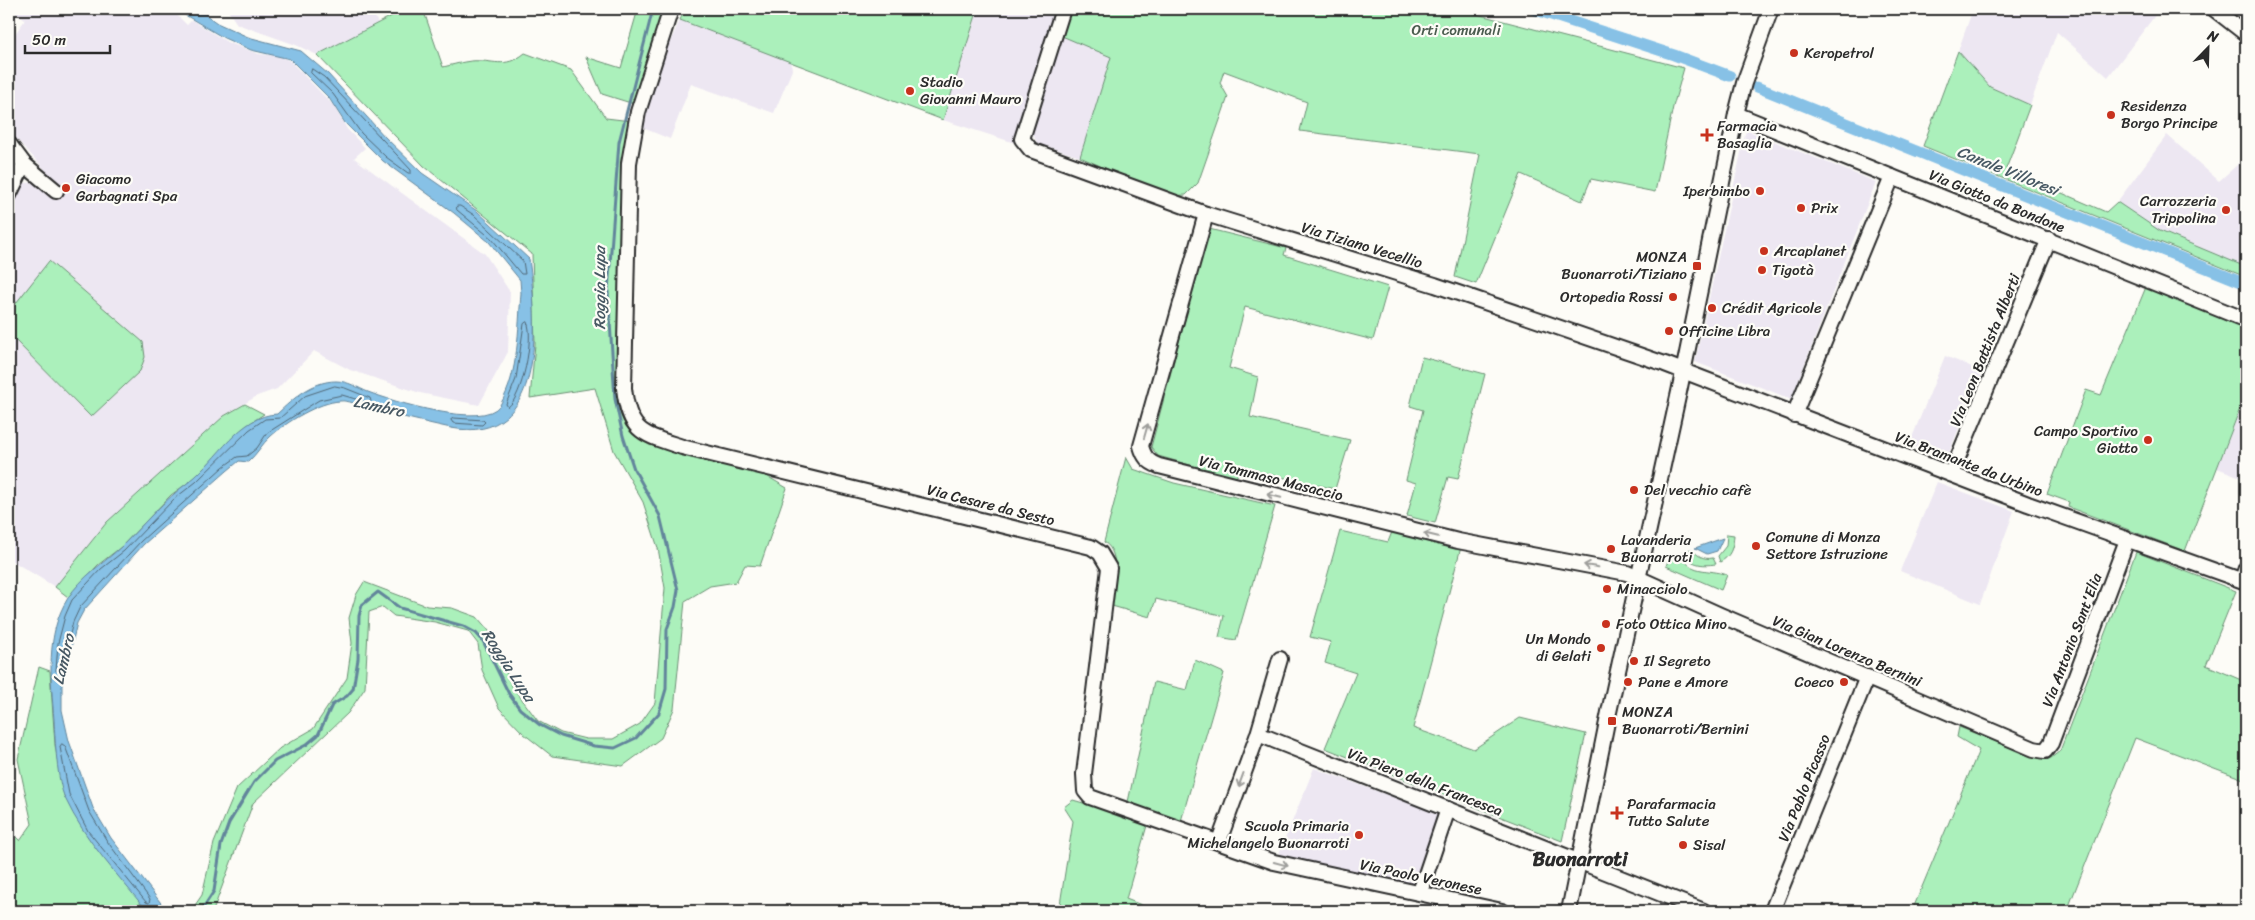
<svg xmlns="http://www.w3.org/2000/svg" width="2255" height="920" font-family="Sriracha,sans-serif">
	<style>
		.built { fill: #ede7f2 }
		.green { fill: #abf0bb; stroke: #6b8e73 }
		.water { fill: #87c1e6; stroke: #62859b }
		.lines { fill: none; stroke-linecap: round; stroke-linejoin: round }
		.shore { stroke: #506776; stroke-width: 1 }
		.stream { stroke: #62859b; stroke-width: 3 }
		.canal { stroke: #87c1e6; stroke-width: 11 }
		.minor-casing { stroke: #2b2b2b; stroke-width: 18 }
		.minor { stroke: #fdfcf7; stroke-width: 14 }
		.oneway { stroke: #9e9e9b }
		.poi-dot { fill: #c8321e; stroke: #fdfcf7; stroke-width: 2 }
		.labels { text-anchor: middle; stroke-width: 4.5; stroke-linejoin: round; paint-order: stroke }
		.park-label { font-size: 15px; fill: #4b5c4f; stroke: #fdfcf7 }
		.poi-label { font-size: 15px; fill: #2b2b2b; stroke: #fdfcf7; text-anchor: start }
		.street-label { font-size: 15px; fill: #2b2b2b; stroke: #fdfcf7 }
		.water-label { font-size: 16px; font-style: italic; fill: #475863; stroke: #fdfcf7 }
		.district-label { font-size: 20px; font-weight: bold; fill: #2b2b2b; stroke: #fdfcf7 }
	</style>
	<rect width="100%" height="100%" fill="#fdfcf7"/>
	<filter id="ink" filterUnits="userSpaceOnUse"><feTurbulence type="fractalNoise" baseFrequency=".02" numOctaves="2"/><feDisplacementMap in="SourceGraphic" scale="10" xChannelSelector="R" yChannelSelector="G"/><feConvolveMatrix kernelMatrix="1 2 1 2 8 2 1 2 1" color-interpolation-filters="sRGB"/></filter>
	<g filter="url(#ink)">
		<g class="built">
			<polygon points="10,9 171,9 187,25 192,20 227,42 259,54 279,56 290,61 333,105 347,129 365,148 354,158 485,254 510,292 508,352 479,405 420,393 350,370 314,351 277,389 257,396 224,416 107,522 55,587 9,559 9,210 24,183 36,182 51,196 61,187 9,131 9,42 25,20"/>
			<polygon points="227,9 371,9 378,23 317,55 296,45 237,24"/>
			<polygon points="978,9 1057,9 1015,143 943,120"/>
			<polygon points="1973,9 2160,9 2108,77 2057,32 2030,105 1990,87 1958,51"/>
			<polygon points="680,20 791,61 792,70 774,113 691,84 670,139 643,128 655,74"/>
			<polygon points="1062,36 1112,57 1080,157 1037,143 1032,131"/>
			<polygon points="1746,130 1876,182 1791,399 1695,362"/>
			<polygon points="2167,135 2219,181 2246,157 2246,267 2160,231 2117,202"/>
			<polygon points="1945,356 1982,371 1946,460 1909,445"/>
			<polygon points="2239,412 2246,416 2246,479 2217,468"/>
			<polygon points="1937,482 2014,511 1980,604 1900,571"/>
			<polygon points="1314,768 1439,814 1414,886 1278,856"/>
		</g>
		<g class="green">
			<path d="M405,9H423L443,67C452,65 462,62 471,61C493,59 504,70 525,53L571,70L606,118L631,121L621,215L619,317V393L629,430L649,445L765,475L787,488L760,566L745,565L736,582L710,586L685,601L674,709L661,738L623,766L552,756L524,734L499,708L482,670L478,644L468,631L435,622L394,616L383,607L369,612L365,688L348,713L253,803L213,911H191L202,895L214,843L237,788L280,748L313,729L347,678L352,643L349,618L356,595L364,582L427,606L452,608L477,617L489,631L512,686L538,721L561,733L586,739H613L640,724L655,703L665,588L658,548L643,502L614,451L595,388L530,398L535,344L532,254L424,166L317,55Z"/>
			<polygon points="638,9 664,9 634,104 602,94 586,57 621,68"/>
			<polygon points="685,9 978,9 943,120 680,20"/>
			<polygon points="1071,9 1457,9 1684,68 1673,107 1655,192 1591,179 1582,201 1521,174 1476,284 1455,277 1480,154 1300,131 1307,102 1224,71 1220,83 1228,97 1198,183 1186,195 1168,196 1080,157 1111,57 1062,36"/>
			<polygon points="1958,51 1990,87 2030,105 2006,169 2106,212 2117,202 2160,231 2246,267 2246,277 1923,146"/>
			<polygon points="1209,229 1286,248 1284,255 1388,287 1373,340 1245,307 1229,368 1258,377 1250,417 1350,440 1335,489 1240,468 1236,478 1158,456 1151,447"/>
			<polygon points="49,261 143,342 145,357 140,371 91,417 9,334 9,312"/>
			<polygon points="2146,287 2246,328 2246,393 2185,551 2068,507 2069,502 2047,494 2086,390 2101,395"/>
			<polygon points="1422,357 1485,374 1458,479 1448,477 1435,523 1407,516 1416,483 1406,480 1423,410 1410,406"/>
			<polygon points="245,404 264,414 246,426 193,479 171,495 121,547 98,565 68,597 55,587 107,522 224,416"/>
			<path d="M1126,457L1133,469L1174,483L1275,506L1236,640L1219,637L1224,616L1156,599L1150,617L1112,606C1113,587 1122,553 1104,542Z"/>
			<polygon points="1340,531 1388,542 1392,532 1461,547 1413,728 1474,749 1520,718 1586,734 1562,841 1325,748 1356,673 1325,663 1331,642 1310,637"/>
			<path d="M1727,534L1734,535C1733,548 1731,556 1720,562L1718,556L1726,546Z"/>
			<path d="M1691,549C1697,555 1703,560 1713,558L1716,564C1701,566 1691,565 1683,552Z"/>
			<polygon points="2136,552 2236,591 2206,665 2246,682 2246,780 2135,738 2067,911 2039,911 2019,905 2016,911 1912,911 1979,750 1957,737 1959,727 2038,758 2051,758 2060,751"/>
			<path d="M1681,553C1688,575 1709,568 1727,575L1721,590L1666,566L1669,558Z"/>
			<polygon points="1195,660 1224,673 1181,821 1128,802 1154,682 1187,690"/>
			<polygon points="39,667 50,671 55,745 64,796 147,911 17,911 9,907 9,830 20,841 32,824 18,759"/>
			<polygon points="1073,800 1148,822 1126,899 1149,908 1149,911 1059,911 1073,821 1064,807"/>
		</g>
		<g class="water">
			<path d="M175,9H198L217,23L248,37L301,51L328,74L385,137L422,173L477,211L529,259C538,320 547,446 451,428C423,422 394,415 366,407C358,405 348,400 340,401C319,402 286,422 270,437C262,444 257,454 248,462L239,461L227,471L144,544L84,610L77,623L62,685V710L69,741L93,808L111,838L167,911H147C118,875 85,841 65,798C57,781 55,740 54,720C51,680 45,634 68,598C81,577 104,563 122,546C144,524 164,500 190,481C217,460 240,415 277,414C293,399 312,381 336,381C348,381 358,388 368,392C392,401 484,430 500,405C519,373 518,329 521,293L520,280L489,242L454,213L383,161L345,123L329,98L290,59L251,50L224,38Z"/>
			<polygon points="1723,538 1717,551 1707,554 1695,548"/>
		</g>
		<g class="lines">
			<g class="shore">
				<polygon points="312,69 324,77 411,170 411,173 408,173 386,157 361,133 333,94 311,73"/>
				<polygon points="457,206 460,206 474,215 523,261 525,274 521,274 492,239 457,210"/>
				<path d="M527,322C535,336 522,398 508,407L506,404L516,379L524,324Z"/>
				<polygon points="335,386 345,388 370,398 371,401 369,403 342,395 319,400 267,433 257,448 247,456 237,457 223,467 141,541 80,607 73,622 61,670 56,671 58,643 65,616 72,600 101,569 124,551 174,499 196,482 249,430 265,419 280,418 305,396"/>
				<polygon points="454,418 483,420 485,422 482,425 453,423 451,420"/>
				<polygon points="62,744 65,746 89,811 107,841 150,899 149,903 146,902 88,831 69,794 60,747"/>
			</g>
			<polyline class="stream" points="201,911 214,891 221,845 229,823 254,782 275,761 306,745 318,735 332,705 347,696 353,689 358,659 359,616 362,605 378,592 400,608 463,626 476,633 483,641 509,694 520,709 540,725 561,736 594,746 615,748 636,738 659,713 666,689 667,629 675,607 678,590 660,516 634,469 623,436 615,399 608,291 619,142 653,9"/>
			<g class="canal">
				<polyline points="1533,9 1674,55 1730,76"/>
				<polyline points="1757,87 2246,284"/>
			</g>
			<g class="minor-casing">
				<g id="minor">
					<path d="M671,9L638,112L629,163L624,388C629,433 643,434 682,447L1091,547L1100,553L1109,568L1084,774L1085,791L1090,797L1274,862L1502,911"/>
					<polyline points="1063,9 1022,139 1031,150 1206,214 1435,285 1665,364 2028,504 2246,582"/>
					<polyline points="2214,9 2246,34"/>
					<polyline points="1736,114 2246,320"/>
					<polyline points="9,144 24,164 56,191"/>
					<polyline points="9,195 24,164"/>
					<path d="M1206,214L1141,446C1144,457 1148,462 1159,466L1458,541L1627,573L1720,615L2034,749L2045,751L2051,743L2127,540"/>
					<polyline points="1794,415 1892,177"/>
					<polyline points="1951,474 2049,239"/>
					<polyline points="2242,580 2246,568"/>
					<polyline points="1258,734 1704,911"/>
					<polyline points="1219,841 1258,734 1280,659"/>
					<polyline points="1420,892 1448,809"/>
					<polyline points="1569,911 1609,712 1679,392 1736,114 1744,83 1771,9"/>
					<polyline points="1772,911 1867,677"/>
				</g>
			</g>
			<use href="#minor" class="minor"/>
		</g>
		<defs><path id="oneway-shaft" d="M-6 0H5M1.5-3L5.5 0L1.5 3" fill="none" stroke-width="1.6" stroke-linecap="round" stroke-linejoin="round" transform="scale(1.25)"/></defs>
		<g class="oneway">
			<use href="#oneway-shaft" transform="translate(1146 431) rotate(-74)"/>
			<use href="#oneway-shaft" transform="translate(1274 496) rotate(-166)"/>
			<use href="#oneway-shaft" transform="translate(1431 535) rotate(-166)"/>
			<use href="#oneway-shaft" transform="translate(1591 566) rotate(-170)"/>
			<use href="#oneway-shaft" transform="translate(1241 780) rotate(110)"/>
			<use href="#oneway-shaft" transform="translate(1281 864) rotate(15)"/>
		</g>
	</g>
	<g class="poi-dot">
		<circle cx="1794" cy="53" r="5"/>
		<circle cx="910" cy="91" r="5"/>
		<circle cx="2111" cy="115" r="5"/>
		<path d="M1704.5 127.5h5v5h5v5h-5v5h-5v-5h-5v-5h5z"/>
		<circle cx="66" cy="188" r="5"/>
		<circle cx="1760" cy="191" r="5"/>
		<circle cx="1801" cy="208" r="5"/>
		<circle cx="2226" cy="210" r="5"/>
		<circle cx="1764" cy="251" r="5"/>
		<rect x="1692" y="261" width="10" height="10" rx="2.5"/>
		<circle cx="1762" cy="270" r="5"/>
		<circle cx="1673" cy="297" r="5"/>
		<circle cx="1712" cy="308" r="5"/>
		<circle cx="1669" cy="331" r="5"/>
		<circle cx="2148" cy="440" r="5"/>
		<circle cx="1634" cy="490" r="5"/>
		<circle cx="1756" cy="546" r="5"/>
		<circle cx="1611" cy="549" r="5"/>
		<circle cx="1607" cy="589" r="5"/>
		<circle cx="1606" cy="624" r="5"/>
		<circle cx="1601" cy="648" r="5"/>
		<circle cx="1634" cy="661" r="5"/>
		<circle cx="1628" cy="682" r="5"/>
		<circle cx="1844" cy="682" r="5"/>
		<rect x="1607" y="716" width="10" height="10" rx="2.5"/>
		<path d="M1614.5 805.5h5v5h5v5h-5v5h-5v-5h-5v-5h5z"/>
		<circle cx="1359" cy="835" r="5"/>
		<circle cx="1683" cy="845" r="5"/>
	</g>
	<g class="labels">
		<g class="park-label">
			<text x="1456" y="35">Orti comunali</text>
		</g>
		<g class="poi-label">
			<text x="1804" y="58">Keropetrol</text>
			<text x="920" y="87">Stadio<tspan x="920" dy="17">Giovanni Mauro</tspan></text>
			<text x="2121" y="111">Residenza<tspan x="2121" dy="17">Borgo Principe</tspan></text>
			<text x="1717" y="131">Farmacia<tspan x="1717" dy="17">Basaglia</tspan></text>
			<text x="76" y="184">Giacomo<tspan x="76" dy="17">Garbagnati Spa</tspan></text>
			<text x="1750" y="196" text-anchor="end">Iperbimbo</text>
			<text x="2216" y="206" text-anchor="end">Carrozzeria<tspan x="2216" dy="17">Trippolina</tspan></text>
			<text x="1811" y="213">Prix</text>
			<text x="1774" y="256">Arcaplanet</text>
			<text x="1687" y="262" text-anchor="end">MONZA<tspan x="1687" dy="17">Buonarroti/Tiziano</tspan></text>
			<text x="1772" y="275">Tigotà</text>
			<text x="1663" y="302" text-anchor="end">Ortopedia Rossi</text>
			<text x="1722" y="313">Crédit Agricole</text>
			<text x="1679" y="336">Officine Libra</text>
			<text x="2138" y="436" text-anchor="end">Campo Sportivo<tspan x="2138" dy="17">Giotto</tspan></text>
			<text x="1644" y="495">Del vecchio cafè</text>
			<text x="1766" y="542">Comune di Monza<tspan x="1766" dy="17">Settore Istruzione</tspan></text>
			<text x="1621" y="545">Lavanderia<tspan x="1621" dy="17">Buonarroti</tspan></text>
			<text x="1617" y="594">Minacciolo</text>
			<text x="1616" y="629">Foto Ottica Mino</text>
			<text x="1591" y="644" text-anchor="end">Un Mondo<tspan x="1591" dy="17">di Gelati</tspan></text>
			<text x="1644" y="666">Il Segreto</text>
			<text x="1638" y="687">Pane e Amore</text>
			<text x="1834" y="687" text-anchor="end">Coeco</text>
			<text x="1622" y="717">MONZA<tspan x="1622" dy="17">Buonarroti/Bernini</tspan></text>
			<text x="1627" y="809">Parafarmacia<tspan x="1627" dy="17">Tutto Salute</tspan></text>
			<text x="1349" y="831" text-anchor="end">Scuola Primaria<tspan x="1349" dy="17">Michelangelo Buonarroti</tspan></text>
			<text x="1693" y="850">Sisal</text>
		</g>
		<g class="street-label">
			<text transform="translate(1997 201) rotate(22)" y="5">Via Giotto da Bondone</text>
			<text transform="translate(1362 245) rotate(17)" y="5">Via Tiziano Vecellio</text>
			<text transform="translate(1985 350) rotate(-68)" y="5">Via Leon Battista Alberti</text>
			<text transform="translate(1969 464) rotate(21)" y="5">Via Bramante da Urbino</text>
			<text transform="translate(1271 478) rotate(14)" y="5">Via Tommaso Masaccio</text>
			<text transform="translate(991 505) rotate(14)" y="5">Via Cesare da Sesto</text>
			<text transform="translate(2072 640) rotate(-69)" y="5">Via Antonio Sant'Elia</text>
			<text transform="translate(1847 651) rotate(23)" y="5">Via Gian Lorenzo Bernini</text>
			<text transform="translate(1425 782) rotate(21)" y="5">Via Piero della Francesca</text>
			<text transform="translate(1804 788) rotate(-68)" y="5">Via Pablo Picasso</text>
			<text transform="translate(1421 877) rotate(12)" y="5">Via Paolo Veronese</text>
		</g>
		<g class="water-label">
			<text transform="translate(2008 170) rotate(22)" y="6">Canale Villoresi</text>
			<text transform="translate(599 288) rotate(-90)" y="6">Roggia Lupa</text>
			<text transform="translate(379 406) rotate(12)" y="6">Lambro</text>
			<text transform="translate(63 659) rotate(-77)" y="6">Lambro</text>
			<text transform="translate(509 665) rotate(57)" y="6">Roggia Lupa</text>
		</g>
		<g class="district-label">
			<text x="1580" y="866">Buonarroti</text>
		</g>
	</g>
	<rect width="2255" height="920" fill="none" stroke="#fdfcf7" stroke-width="30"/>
	<rect x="15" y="15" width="2225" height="890" fill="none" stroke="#2b2b2b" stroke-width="2" filter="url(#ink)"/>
	<g transform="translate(2208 48) rotate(23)" stroke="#fdfcf7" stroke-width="4" paint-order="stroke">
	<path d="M0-4L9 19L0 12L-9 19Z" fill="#2b2b2b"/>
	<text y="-8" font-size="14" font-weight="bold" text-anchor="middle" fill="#2b2b2b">N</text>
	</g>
	<path d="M25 45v8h85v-8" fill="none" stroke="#2b2b2b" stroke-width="2.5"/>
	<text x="32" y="45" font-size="15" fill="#2b2b2b" stroke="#fdfcf7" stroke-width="4" paint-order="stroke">50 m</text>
</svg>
